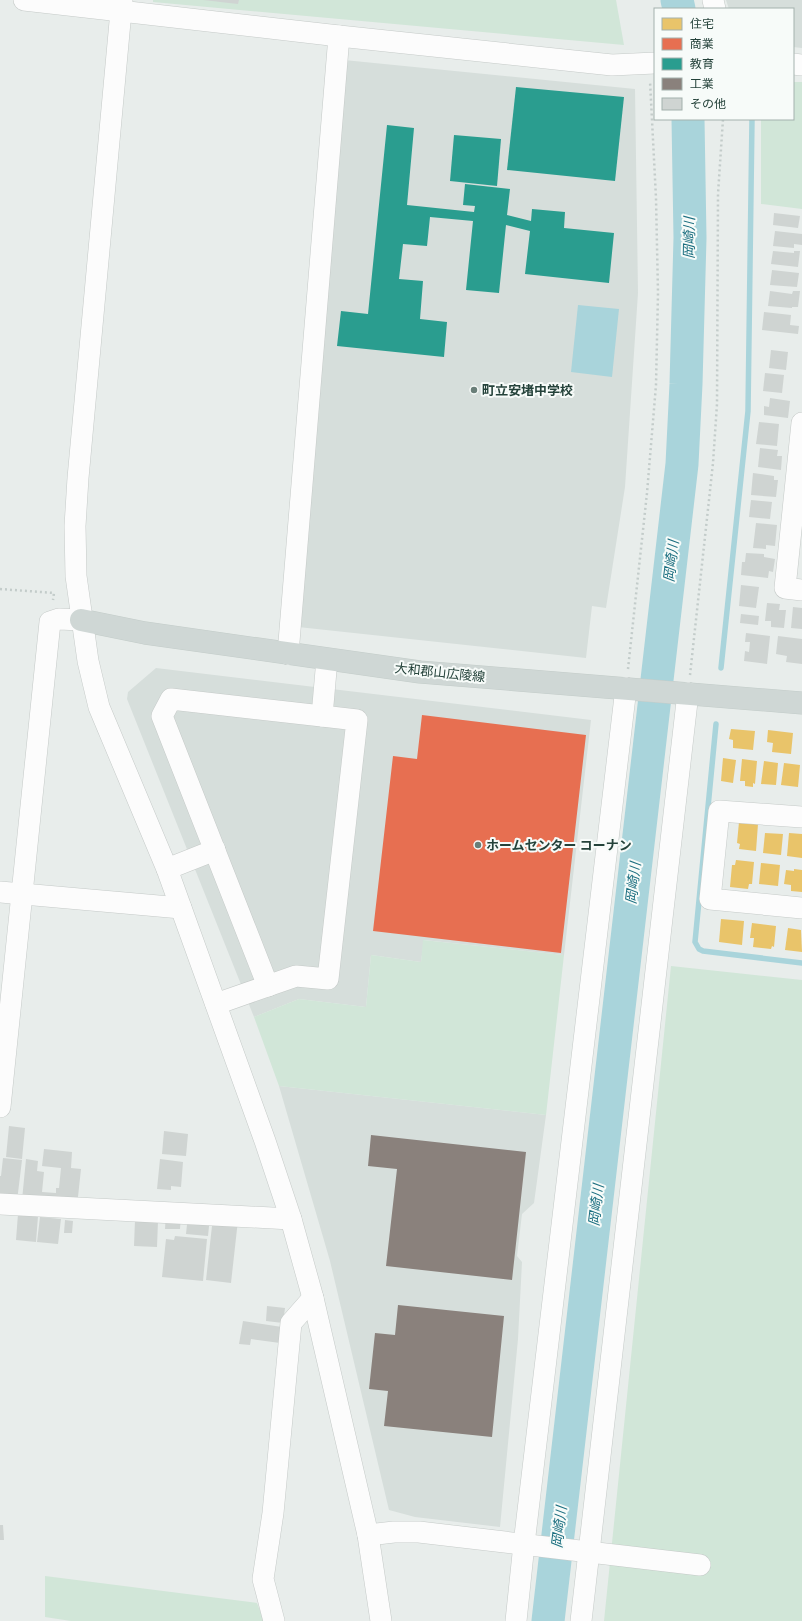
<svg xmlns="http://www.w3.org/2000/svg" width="802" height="1621" font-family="Lato,'Noto Sans JP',sans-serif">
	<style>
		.built { fill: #d6dedb }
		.green { fill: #d1e6d8 }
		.water { fill: #a9d4db }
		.homes { fill: #e9c46a }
		.shops { fill: #e76f51 }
		.schools { fill: #2a9d8f }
		.industry { fill: #8a817c }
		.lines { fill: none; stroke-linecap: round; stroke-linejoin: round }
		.stream { stroke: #a9d4db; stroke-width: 5.5 }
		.river { stroke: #a9d4db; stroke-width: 33 }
		.building { fill: #cfd4d2 }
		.minor-casing { stroke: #c5cac8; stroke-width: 22 }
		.major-casing { stroke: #c3ccc9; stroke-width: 23 }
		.path { stroke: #c3ccca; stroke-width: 2.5; stroke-dasharray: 2 3; stroke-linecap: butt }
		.minor { stroke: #fcfcfc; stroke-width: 21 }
		.major { stroke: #cfd7d5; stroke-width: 22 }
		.poi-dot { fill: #697e78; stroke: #f7fbf9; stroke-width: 1.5 }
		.labels { text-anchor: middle; stroke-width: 4; stroke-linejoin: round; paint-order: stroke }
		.poi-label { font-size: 13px; font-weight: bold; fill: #24423a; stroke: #f7fbf9; text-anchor: start }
		.street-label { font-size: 13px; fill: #24423a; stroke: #f7fbf9 }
		.water-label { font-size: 14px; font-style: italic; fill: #1c6f80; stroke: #f7fbf9 }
	</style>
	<rect width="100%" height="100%" fill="#e8edeb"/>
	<g class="built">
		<polygon points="726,0 802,0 802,48 793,47 793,9 729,9"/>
		<polygon points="344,60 635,89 638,293 625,487 606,608 592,606 586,658 298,627"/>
		<polygon points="156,668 591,720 564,955 424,940 421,962 371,955 366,1007 299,999 254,1017 127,699 128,692"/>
		<polygon points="279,1086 546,1115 534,1203 522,1214 517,1256 522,1262 518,1339 500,1527 415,1517 389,1510 330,1261"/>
	</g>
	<g class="green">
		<polygon points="153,0 616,0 624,45 153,2"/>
		<polygon points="793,82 802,82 802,209 761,204 761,119 793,119"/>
		<polygon points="423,940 564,955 546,1115 279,1086 254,1017 299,999 366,1007 371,955 421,962"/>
		<polygon points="671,966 802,980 802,1621 604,1621"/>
		<polygon points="45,1576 257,1603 264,1621 71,1621 45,1617"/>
	</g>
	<polygon class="water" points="578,305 619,309 612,377 571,372"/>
	<g class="homes">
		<polygon points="731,729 755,731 753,750 733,748 733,740 729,739"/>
		<polygon points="768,730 793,733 791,754 772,752 773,743 767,742"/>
		<polygon points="723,758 736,760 733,783 721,781"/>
		<polygon points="742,759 757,761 755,784 753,783 753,787 745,786 745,781 740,781"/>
		<polygon points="764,761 778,763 776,785 761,784"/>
		<polygon points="784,763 800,765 798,787 781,785"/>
		<polygon points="739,822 758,824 756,851 739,849 740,844 737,843"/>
		<polygon points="765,833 783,834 781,855 763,853"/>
		<polygon points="789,833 802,834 802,858 787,856"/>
		<polygon points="736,860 754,862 752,884 749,884 748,889 730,887 732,865 735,865"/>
		<polygon points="761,863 780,865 778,886 759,884"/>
		<polygon points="794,869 802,870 802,892 791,891 791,885 784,884 786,870 794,871"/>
		<polygon points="721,919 744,921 742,945 719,942"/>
		<polygon points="752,923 776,926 774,947 772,946 771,949 753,947 754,938 750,938"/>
		<polygon points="788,928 801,930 802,952 785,950"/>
	</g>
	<polygon class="shops" points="422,715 586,735 561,953 373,931 393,756 417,759"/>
	<g class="schools">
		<polygon points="516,87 624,97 615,181 507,170"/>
		<polygon points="387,125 414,128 407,205 474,212 475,206 463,205 465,184 510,189 507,215 531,221 532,209 565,212 564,228 614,233 609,283 525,274 530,231 506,225 499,293 466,290 473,221 430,217 427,246 403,244 399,279 423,281 420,319 447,322 444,357 337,346 341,311 368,314"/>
		<polygon points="454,135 501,139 497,186 450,181"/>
	</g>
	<g class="industry">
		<polygon points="371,1135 526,1152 512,1280 386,1266 397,1169 368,1166"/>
		<polygon points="398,1305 504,1316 492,1437 384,1426 388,1391 369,1389 375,1333 395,1335"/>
	</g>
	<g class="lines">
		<g class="stream">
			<polyline points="721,668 748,411 752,119"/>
			<polyline points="716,724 695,942 699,949 703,951 802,963"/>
		</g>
		<g class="river">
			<polyline points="677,0 679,9"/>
			<polyline points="548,1621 682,464 686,384 690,238 688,119"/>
		</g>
	</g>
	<g class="building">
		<polygon points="203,0 239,0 238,4"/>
		<polygon points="774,213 800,216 798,228 773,225"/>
		<polygon points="775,231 802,234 802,245 794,244 794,248 773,246"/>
		<polygon points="773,251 794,253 794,251 800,251 798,267 771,264"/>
		<polygon points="772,270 799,273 797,287 770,285"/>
		<polygon points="770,291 792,294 793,291 800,291 798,307 792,307 792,308 768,306"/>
		<polygon points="764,312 791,315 790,325 799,326 798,334 762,330"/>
		<polygon points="771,350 788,352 786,370 769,368"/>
		<polygon points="765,373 784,375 782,393 763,391"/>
		<polygon points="770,398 790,401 788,418 764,415 764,406 769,407"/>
		<polygon points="759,422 779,424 777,446 756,444"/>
		<polygon points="760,448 778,450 777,456 782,456 781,470 758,467"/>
		<polygon points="753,473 774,476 774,480 778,480 776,497 751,495"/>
		<polygon points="751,500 772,502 770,519 749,517"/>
		<polygon points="756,523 777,525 775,546 766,545 766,549 753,548"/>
		<polygon points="746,553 764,554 764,557 775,559 773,572 769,571 768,578 741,575 742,562 745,562"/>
		<polygon points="741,585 759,587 756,608 739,606"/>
		<polygon points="767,603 780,604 779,610 786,610 784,628 771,627 771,621 765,621"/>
		<polygon points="793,607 802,608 802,629 791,628"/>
		<polygon points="741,614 759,616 758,625 740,623"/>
		<polygon points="746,633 770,636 767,664 744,661 745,651 749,652 750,642 745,642"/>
		<polygon points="778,636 802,639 802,664 786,662 787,656 776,654"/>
		<polygon points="9,1126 25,1128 22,1159 6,1157"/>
		<polygon points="164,1131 188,1134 186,1156 162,1154"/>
		<polygon points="44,1149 72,1152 71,1168 81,1169 77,1206 22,1200 26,1159 38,1161 37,1171 44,1172 42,1192 56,1193 56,1188 59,1188 61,1168 42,1166"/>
		<polygon points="3,1158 22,1160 17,1201 0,1199 0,1176 1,1176"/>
		<polygon points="160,1159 183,1162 181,1187 171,1186 171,1190 157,1189"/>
		<polygon points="18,1214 38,1216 36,1242 16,1240"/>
		<polygon points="166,1214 181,1215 180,1229 165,1229"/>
		<polygon points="188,1215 210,1217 208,1236 186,1234"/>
		<polygon points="40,1217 61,1219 58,1244 37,1242"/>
		<polygon points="213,1217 238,1220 231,1283 206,1280"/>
		<polygon points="65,1220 73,1221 72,1233 64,1233"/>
		<polygon points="135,1220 158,1221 157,1247 134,1246"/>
		<polygon points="175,1236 207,1239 203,1281 162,1277 166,1239 174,1240"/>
		<polygon points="267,1306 285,1308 283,1323 266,1321"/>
		<polygon points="243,1321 282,1327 280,1343 251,1339 250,1345 239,1344"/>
		<polygon points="0,1525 3,1525 4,1540 0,1540"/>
	</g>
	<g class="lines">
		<g class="minor-casing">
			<g id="minor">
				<polyline points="24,0 339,36 612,65 655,63"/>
				<polyline points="122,0 78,478 75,526 76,576 88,661 99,707 167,869 265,1141 291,1219 313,1298 368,1535 381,1621"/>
				<polyline points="713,0 715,9"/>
				<polyline points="793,64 802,65"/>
				<polyline points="802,423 785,588 802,590"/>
				<polyline points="288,654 339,36"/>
				<polyline points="802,817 719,811 710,899 802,908"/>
				<polyline points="167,869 215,850"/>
				<polyline points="0,892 181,908"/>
				<polyline points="268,986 162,716 171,699 322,716"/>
				<polyline points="216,1004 296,976 328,979 357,720 322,716 327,659"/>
				<polyline points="0,1107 50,622 59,619 81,620"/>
				<polyline points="0,1204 291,1219"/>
				<polyline points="368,1535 394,1532 419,1532 700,1565"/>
				<polyline points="274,1621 263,1579 273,1513 291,1323 313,1298"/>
				<polyline points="516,1621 524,1544 626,688"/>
				<polyline points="581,1621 688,693"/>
			</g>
		</g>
		<g class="major-casing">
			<polyline id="major" points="81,620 145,633 420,672 802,703"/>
		</g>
		<g class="path">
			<polyline points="0,589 54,593 53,600"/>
			<polyline points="628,669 647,493 656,385 658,293 656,198 650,81"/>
			<polyline points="690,675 713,463 717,404 718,194 723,119"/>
		</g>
		<use href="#minor" class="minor"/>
		<use href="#major" class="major"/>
	</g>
	<g class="poi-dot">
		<circle cx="474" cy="390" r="4"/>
		<circle cx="478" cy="845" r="4"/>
	</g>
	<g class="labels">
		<g class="poi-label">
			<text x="482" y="395">町立安堵中学校</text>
			<text x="486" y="850">ホームセンター コーナン</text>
		</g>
		<g class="street-label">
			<text transform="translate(440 672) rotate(6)" y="5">大和郡山広陵線</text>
		</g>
		<g class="water-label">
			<text transform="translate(689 238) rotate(-89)" y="5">岡崎川</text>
			<text transform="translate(671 561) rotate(-83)" y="5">岡崎川</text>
			<text transform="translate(633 883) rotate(-83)" y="5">岡崎川</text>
			<text transform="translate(596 1205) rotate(-83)" y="5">岡崎川</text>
			<text transform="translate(559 1527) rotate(-83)" y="5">岡崎川</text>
		</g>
	</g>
	<rect x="654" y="8" width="140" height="112" fill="#f7fbf9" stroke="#a3b1ad"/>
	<rect x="662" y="18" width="20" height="12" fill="#e9c46a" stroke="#a3b1ad"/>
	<text x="690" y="28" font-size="12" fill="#24423a">住宅</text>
	<rect x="662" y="38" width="20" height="12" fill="#e76f51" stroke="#a3b1ad"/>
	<text x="690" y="48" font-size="12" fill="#24423a">商業</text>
	<rect x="662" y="58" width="20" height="12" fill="#2a9d8f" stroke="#a3b1ad"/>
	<text x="690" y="68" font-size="12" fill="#24423a">教育</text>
	<rect x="662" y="78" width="20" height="12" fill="#8a817c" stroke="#a3b1ad"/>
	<text x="690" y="88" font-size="12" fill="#24423a">工業</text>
	<rect x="662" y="98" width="20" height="12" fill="#cfd4d2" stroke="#a3b1ad"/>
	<text x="690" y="108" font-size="12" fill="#24423a">その他</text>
</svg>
